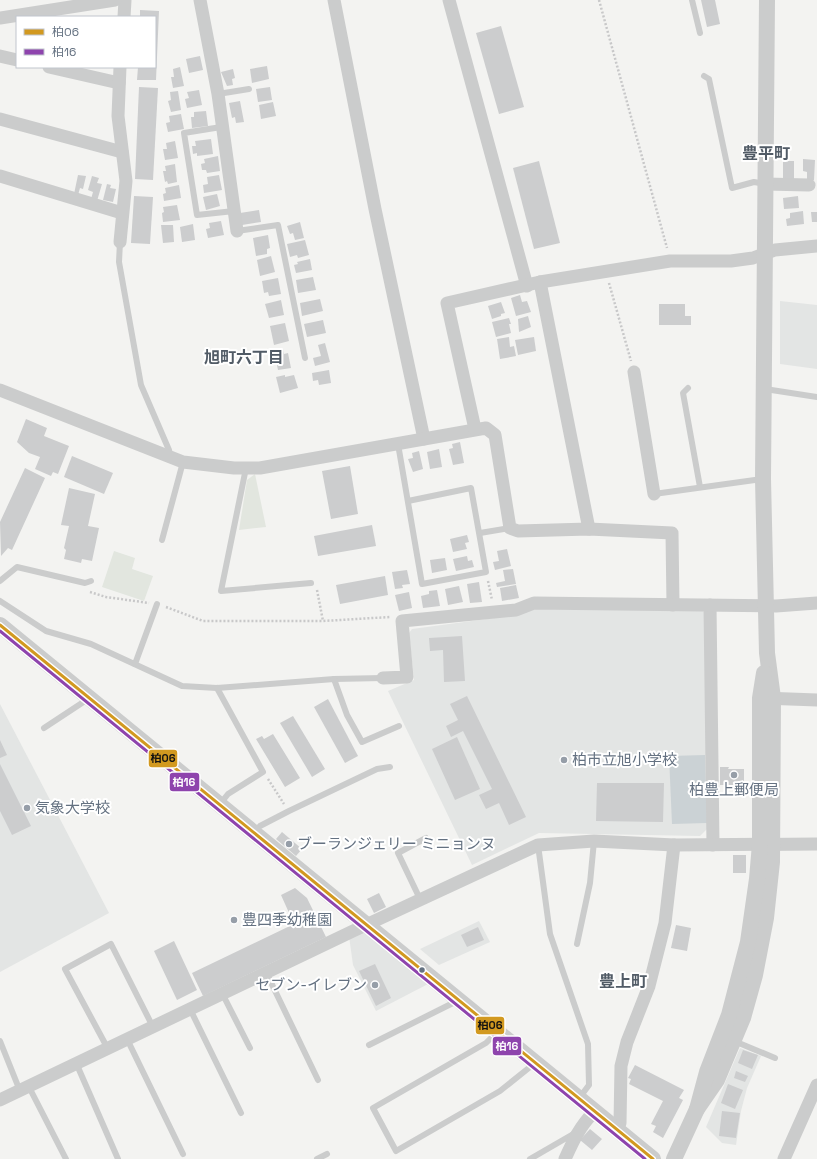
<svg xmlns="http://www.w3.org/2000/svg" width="817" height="1159" font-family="'Space Grotesk','Noto Sans JP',sans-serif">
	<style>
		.built { fill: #e3e5e4 }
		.green { fill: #e2e6df }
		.water { fill: #cbd2d5 }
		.building { fill: #cccdce }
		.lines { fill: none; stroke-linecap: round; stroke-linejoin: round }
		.path { stroke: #c8c8c9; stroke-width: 2.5; stroke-dasharray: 2 2; stroke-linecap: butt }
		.service { stroke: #cbcccc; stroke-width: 6 }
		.minor { stroke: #cbcccc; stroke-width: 13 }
		.tertiary { stroke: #cbcccc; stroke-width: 16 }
		.bus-1-casing { stroke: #fff; stroke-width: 6 }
		.bus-2-casing { stroke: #fff; stroke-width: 6 }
		.bus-1 { stroke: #d29920; stroke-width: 3 }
		.bus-2 { stroke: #8e44ad; stroke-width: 3 }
		.poi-dot { fill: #969ea8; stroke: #fff; stroke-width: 1.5 }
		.bus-dot { fill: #647181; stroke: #fff; stroke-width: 1.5 }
		.labels { text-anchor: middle; stroke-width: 4; stroke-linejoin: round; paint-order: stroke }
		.poi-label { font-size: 15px; fill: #647181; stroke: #fff; text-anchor: start }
		.neighbourhood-label { font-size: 16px; font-weight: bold; fill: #515b66; stroke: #fff }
		.line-badge { stroke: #fff; stroke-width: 1.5 }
		.badge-label { font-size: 11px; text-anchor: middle; font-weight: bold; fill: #fff }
		.pale-badge-label { font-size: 11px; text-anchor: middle; font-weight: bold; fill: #111 }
	</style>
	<rect width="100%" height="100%" fill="#f3f3f1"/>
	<g class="built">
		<polygon points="780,301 817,305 817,369 780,364"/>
		<polygon points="536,609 701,609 706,614 708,828 700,836 539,833 472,865 388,691 414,680 409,633 412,629 494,618"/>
		<polygon points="0,704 109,913 0,972"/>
		<polygon points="479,921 490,942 439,965 420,949"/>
		<polygon points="363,928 430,983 376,1011 353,965 349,936"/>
		<polygon points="740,1048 761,1056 747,1088 741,1111 736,1145 722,1143 706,1127"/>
	</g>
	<g class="green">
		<polygon points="255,474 266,527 239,530 247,480"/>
		<polygon points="114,551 135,558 132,569 153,576 144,601 102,587"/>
	</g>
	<polygon class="water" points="705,755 707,823 672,824 669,756"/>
	<g class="building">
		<polygon points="701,0 715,0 720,24 707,27"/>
		<polygon points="140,10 159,11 156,80 137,80 138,67 155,67 155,17 140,17"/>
		<polygon points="501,26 524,107 499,114 476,33"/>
		<polygon points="200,56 203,70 189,73 186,59"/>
		<polygon points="267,66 269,79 252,83 250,69"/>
		<polygon points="180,67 184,86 173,88 171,77 174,77 173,69"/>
		<polygon points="233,69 235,78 232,79 233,85 227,86 221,72"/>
		<polygon points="139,87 158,88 153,180 135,179"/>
		<polygon points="270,87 272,100 258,102 256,89"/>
		<polygon points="199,90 202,105 187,108 185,99 189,98 187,92"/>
		<polygon points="178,91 181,110 171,112 168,101 171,100 170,92"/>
		<polygon points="240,101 244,122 236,123 235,117 232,118 229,103"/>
		<polygon points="273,102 276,116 261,119 259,105"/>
		<polygon points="206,111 208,126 192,128 191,117 194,117 194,112"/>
		<polygon points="181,114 184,129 168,132 166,123 170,122 169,116"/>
		<polygon points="211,139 213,154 197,156 197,153 193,154 192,146 196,146 195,141"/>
		<polygon points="175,141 178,158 165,160 163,149 167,149 166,143"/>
		<polygon points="218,156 220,171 207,173 206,170 202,170 201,164 205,163 204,159"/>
		<polygon points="803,159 815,160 814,180 807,180 807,172 803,171"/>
		<polygon points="539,161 560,243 534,249 513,168"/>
		<polygon points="783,161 794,161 794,184 783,178"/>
		<polygon points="175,164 177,182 168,184 167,181 165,182 163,171 166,171 165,166"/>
		<polygon points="78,175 86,176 83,189 80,188 78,195 74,194"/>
		<polygon points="219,175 222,190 204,193 203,185 208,184 207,177"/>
		<polygon points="92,176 99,178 97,183 102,184 97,201 91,199 93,192 88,190"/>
		<polygon points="107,184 111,185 110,188 116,189 113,202 103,200"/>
		<polygon points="179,185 181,198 164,201 163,194 166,193 165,188"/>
		<polygon points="217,194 220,206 206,210 203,197"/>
		<polygon points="134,196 153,197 150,244 131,243"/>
		<polygon points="798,196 799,208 784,209 783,198"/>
		<polygon points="177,205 180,220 163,222 162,213 164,212 163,207"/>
		<polygon points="259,210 261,222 242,225 240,213"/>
		<polygon points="803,211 804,224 787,226 786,219 790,218 790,213"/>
		<polygon points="811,212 817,212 817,222 812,222"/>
		<polygon points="221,221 224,235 208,238 206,229 210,228 209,223"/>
		<polygon points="300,222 304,238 295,240 293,233 290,234 287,226"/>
		<polygon points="193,224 195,240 182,242 180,227"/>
		<polygon points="161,225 173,225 174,242 163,243"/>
		<polygon points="268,235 270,248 267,249 267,254 256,256 253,238"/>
		<polygon points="305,240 309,255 298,258 297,255 290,257 287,244"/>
		<polygon points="271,256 275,272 260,276 257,260"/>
		<polygon points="310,259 312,270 296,273 294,265 298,264 297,262"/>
		<polygon points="313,277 316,290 298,293 296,280"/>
		<polygon points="278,278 281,294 269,296 268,292 264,293 262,281"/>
		<polygon points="520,295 522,302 527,301 531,312 516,316 511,298"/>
		<polygon points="320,299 323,311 302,316 300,303"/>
		<polygon points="281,300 284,315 269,318 265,304"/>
		<polygon points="501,302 505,313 501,314 501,316 492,319 488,306"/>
		<polygon points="659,304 685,304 685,316 691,316 691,325 659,325"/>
		<polygon points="528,316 531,327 519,332 518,319"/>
		<polygon points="509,318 511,324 509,324 511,333 496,337 492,322"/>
		<polygon points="323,320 326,333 307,337 304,324"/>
		<polygon points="285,323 289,341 274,345 270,326"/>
		<polygon points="509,337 510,347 514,346 516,356 500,359 497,339"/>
		<polygon points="534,337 536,351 518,355 515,340"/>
		<polygon points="325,343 330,362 315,366 313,358 321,356 318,345"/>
		<polygon points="283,349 284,354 288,353 291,368 278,370 274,351"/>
		<polygon points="329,370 331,383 319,385 318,380 313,381 312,373"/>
		<polygon points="285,375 285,377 294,375 298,388 280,393 276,377"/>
		<polygon points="26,419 47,428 44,436 69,446 58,474 53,472 51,476 35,469 40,457 29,453 17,442"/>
		<polygon points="460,442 464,463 453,465 449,449 453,448 452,444"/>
		<polygon points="439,449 442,467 430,469 427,452"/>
		<polygon points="419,451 423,469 413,472 408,459 413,458 412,453"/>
		<polygon points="72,456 113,473 104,494 64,477"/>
		<polygon points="350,466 358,514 331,519 322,471"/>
		<polygon points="25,468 45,478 12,550 8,548 1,556 0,522"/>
		<polygon points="69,488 95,494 88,526 99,528 92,561 82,559 81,563 64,559 66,550 64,548 69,526 61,525"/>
		<polygon points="372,525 376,546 318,556 314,536"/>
		<polygon points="467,535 469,542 465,543 467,549 453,552 450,539"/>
		<polygon points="507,549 511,566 495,570 493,562 499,561 497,551"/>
		<polygon points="467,556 468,561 472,560 474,567 456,571 453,559"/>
		<polygon points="445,558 447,570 432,573 430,560"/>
		<polygon points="513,569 516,584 497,587 496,583 505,581 503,570"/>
		<polygon points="407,570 410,584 402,585 403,588 395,589 392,572"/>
		<polygon points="385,576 388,595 340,604 336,585"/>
		<polygon points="479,582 482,602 470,603 467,584"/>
		<polygon points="516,585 519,598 502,601 500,588"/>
		<polygon points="459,586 463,602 448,605 445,589"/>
		<polygon points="437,590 440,606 423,608 421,596 429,594 429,591"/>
		<polygon points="409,592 412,608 399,611 395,595"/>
		<polygon points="462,636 465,681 444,682 443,650 430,651 429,638"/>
		<polygon points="467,696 526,817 509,825 499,803 486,809 479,795 492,789 463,731 451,737 446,726 458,720 450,704"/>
		<polygon points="328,699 358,756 345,763 314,707"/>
		<polygon points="293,716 325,769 312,777 280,723"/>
		<polygon points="273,734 300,778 285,787 256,739 262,736 264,739"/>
		<polygon points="457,737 480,789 455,800 432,749"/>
		<polygon points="0,740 7,755 0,758"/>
		<polygon points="0,764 31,826 12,835 0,811"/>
		<polygon points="720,767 729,767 728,769 744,769 744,785 720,785"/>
		<polygon points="597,783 664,783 663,822 596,821"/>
		<polygon points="282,832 302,849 296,856 276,839"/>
		<rect x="733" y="855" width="13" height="18"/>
		<polygon points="295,888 307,898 326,937 203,996 192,973 294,924 281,895"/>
		<polygon points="379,893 386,907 374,913 367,899"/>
		<polygon points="676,925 691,928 687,951 671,948"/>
		<polygon points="478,927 484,940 467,947 461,935"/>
		<polygon points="174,941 197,990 177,1000 154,951"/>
		<polygon points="375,964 391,998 376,1006 359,971"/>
		<polygon points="743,1050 758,1055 752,1069 738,1063"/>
		<polygon points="635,1065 684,1090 679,1098 683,1100 663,1138 653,1132 656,1126 651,1124 663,1101 629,1084 631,1079 628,1078"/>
		<polygon points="736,1071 748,1076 745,1082 734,1078"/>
		<polygon points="728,1084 743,1090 735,1109 721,1103"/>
		<polygon points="722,1111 740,1113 736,1138 719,1136"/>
		<polygon points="590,1129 602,1139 592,1150 580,1140"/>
	</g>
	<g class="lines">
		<g class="path">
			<polyline points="599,0 667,248"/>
			<polyline points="609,283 631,361"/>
			<polyline points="488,581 492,600"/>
			<polyline points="317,590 323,621"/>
			<polyline points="90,592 106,597 149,603"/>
			<polyline points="166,607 203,621 323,621 390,617"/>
			<polyline points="268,779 284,804"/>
		</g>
		<g class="service">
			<polyline points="692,0 700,33"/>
			<polyline points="704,76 709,79 732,188 754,182 765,184"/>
			<polyline points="218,94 249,89"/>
			<polyline points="221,127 184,133 197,215 234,211"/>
			<polyline points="237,231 278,225 305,358"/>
			<polyline points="120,242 119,262 141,385 169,450 170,456"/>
			<polyline points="688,388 683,393 700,487"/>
			<polyline points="765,389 817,397"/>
			<polyline points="398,444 422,584 486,572 471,488 408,501"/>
			<polyline points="246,468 221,591 311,583"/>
			<polyline points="654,494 762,479"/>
			<polyline points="480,533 510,528"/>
			<polyline points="162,540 183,462"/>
			<polyline points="0,581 17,567 85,583 91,581"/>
			<polyline points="0,601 46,631 91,644 182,686 217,688 334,679 383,678"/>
			<polyline points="135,664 157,604"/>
			<polyline points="334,679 347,715 362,742 399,726"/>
			<polyline points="217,688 263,772 228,794 220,804"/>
			<polyline points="44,728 88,699"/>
			<polyline points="254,832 260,826 289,811 377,769 390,767"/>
			<polyline points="538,845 550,934 588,1044 589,1085 580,1097"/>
			<polyline points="420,899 398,853 426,838"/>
			<polyline points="577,944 590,883 594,841"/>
			<polyline points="266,972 318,1080"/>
			<polyline points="222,993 250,1048"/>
			<polyline points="190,1009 241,1113"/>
			<polyline points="497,1032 486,1043 373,1108 396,1151 500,1091 535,1063"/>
			<polyline points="127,1039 183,1154"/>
			<polyline points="0,1041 20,1091"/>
			<polyline points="734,1041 775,1058"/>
			<polyline points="369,1045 453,1003 457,1000"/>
			<polyline points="108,1049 65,969 111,944 153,1027"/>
			<polyline points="77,1065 118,1159"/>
			<polyline points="29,1087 66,1159"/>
			<polyline points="317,1159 327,1154"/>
			<polyline points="530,1159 575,1133"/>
		</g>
		<g class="minor">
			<polyline points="200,0 218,94 237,231"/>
			<polyline points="334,0 375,209 424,439"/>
			<polyline points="449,0 527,286"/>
			<polyline points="124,17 125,0"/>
			<polyline points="0,18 115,0"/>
			<polyline points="0,56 17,60"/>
			<polyline points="49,67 119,83"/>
			<polyline points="0,119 122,152"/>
			<polyline points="0,176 122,213"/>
			<polyline points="765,184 809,185"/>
			<polyline points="120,242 126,181 118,116 120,67"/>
			<polyline points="540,282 589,529"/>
			<polyline points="634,372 654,494"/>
			<polyline points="0,390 183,462 234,468 260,468 486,428 495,435 510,528 518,531 589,529 672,533 673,605"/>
			<polyline points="475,429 447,303 540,282 670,261 731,261 753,258 775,250 817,246"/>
			<polyline points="710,605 713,845"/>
			<polyline points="383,678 407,677 402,621 516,610 534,603 776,606 817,603"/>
			<polyline points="763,698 817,700"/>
			<polyline points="0,1100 353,931 538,845 594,841 674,845 817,844"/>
			<polyline points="617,1129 620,1123 621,1066 627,1042 649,986 665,923 674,845"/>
			<path d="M565,1159C573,1141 580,1126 594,1112"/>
			<polyline points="784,1159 817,1085"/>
		</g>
		<g class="tertiary">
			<polyline points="0,625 653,1159"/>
			<polyline points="697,1109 717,1080 743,1018 755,975 766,918 772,862 773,698 767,653 763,479 767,0"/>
			<polyline points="674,1159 697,1109 707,1072 729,1015 748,942 757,879 760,844 760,698 764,673"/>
		</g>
		<g class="bus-1-casing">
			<polyline id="bus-1" points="0,625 653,1159"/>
		</g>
		<g class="bus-2-casing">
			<polyline id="bus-2" points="0,631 645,1159"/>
		</g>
		<use href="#bus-1" class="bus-1"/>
		<use href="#bus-2" class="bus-2"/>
	</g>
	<g class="poi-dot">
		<circle cx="564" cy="760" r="4"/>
		<circle cx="734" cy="775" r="4"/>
		<circle cx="27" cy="808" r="4"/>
		<circle cx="289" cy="844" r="4"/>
		<circle cx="234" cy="920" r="4"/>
		<circle cx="375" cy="985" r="4"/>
	</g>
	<circle class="bus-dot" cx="422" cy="970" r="3.5"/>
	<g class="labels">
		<g class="poi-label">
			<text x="572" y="765">柏市立旭小学校</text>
			<text x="734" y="795" text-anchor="middle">柏豊上郵便局</text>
			<text x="35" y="813">気象大学校</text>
			<text x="297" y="849">ブーランジェリー ミニョンヌ</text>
			<text x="242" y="925">豊四季幼稚園</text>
			<text x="367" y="990" text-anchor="end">セブン-イレブン</text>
		</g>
		<g class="neighbourhood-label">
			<text x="766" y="159">豊平町</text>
			<text x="244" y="363">旭町六丁目</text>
			<text x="623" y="987">豊上町</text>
		</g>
	</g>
	<g class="line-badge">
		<rect x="148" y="749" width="30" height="19" rx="4" fill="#d29920"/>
		<rect x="169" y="772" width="31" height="20" rx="4" fill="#8e44ad"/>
		<rect x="475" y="1016" width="30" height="19" rx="4" fill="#d29920"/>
		<rect x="492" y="1036" width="30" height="20" rx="4" fill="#8e44ad"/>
	</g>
	<g class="badge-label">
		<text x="184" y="786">柏16</text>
		<text x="507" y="1050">柏16</text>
	</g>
	<g class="pale-badge-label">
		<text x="163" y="762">柏06</text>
		<text x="490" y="1029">柏06</text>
	</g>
	<rect x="16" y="16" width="140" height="52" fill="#ffffff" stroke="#c1c6cd"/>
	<rect x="24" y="29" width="20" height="6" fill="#d29920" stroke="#c1c6cd"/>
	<text x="52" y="36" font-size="12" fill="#647181">柏06</text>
	<rect x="24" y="49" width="20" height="6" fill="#8e44ad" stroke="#c1c6cd"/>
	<text x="52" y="56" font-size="12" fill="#647181">柏16</text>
</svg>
